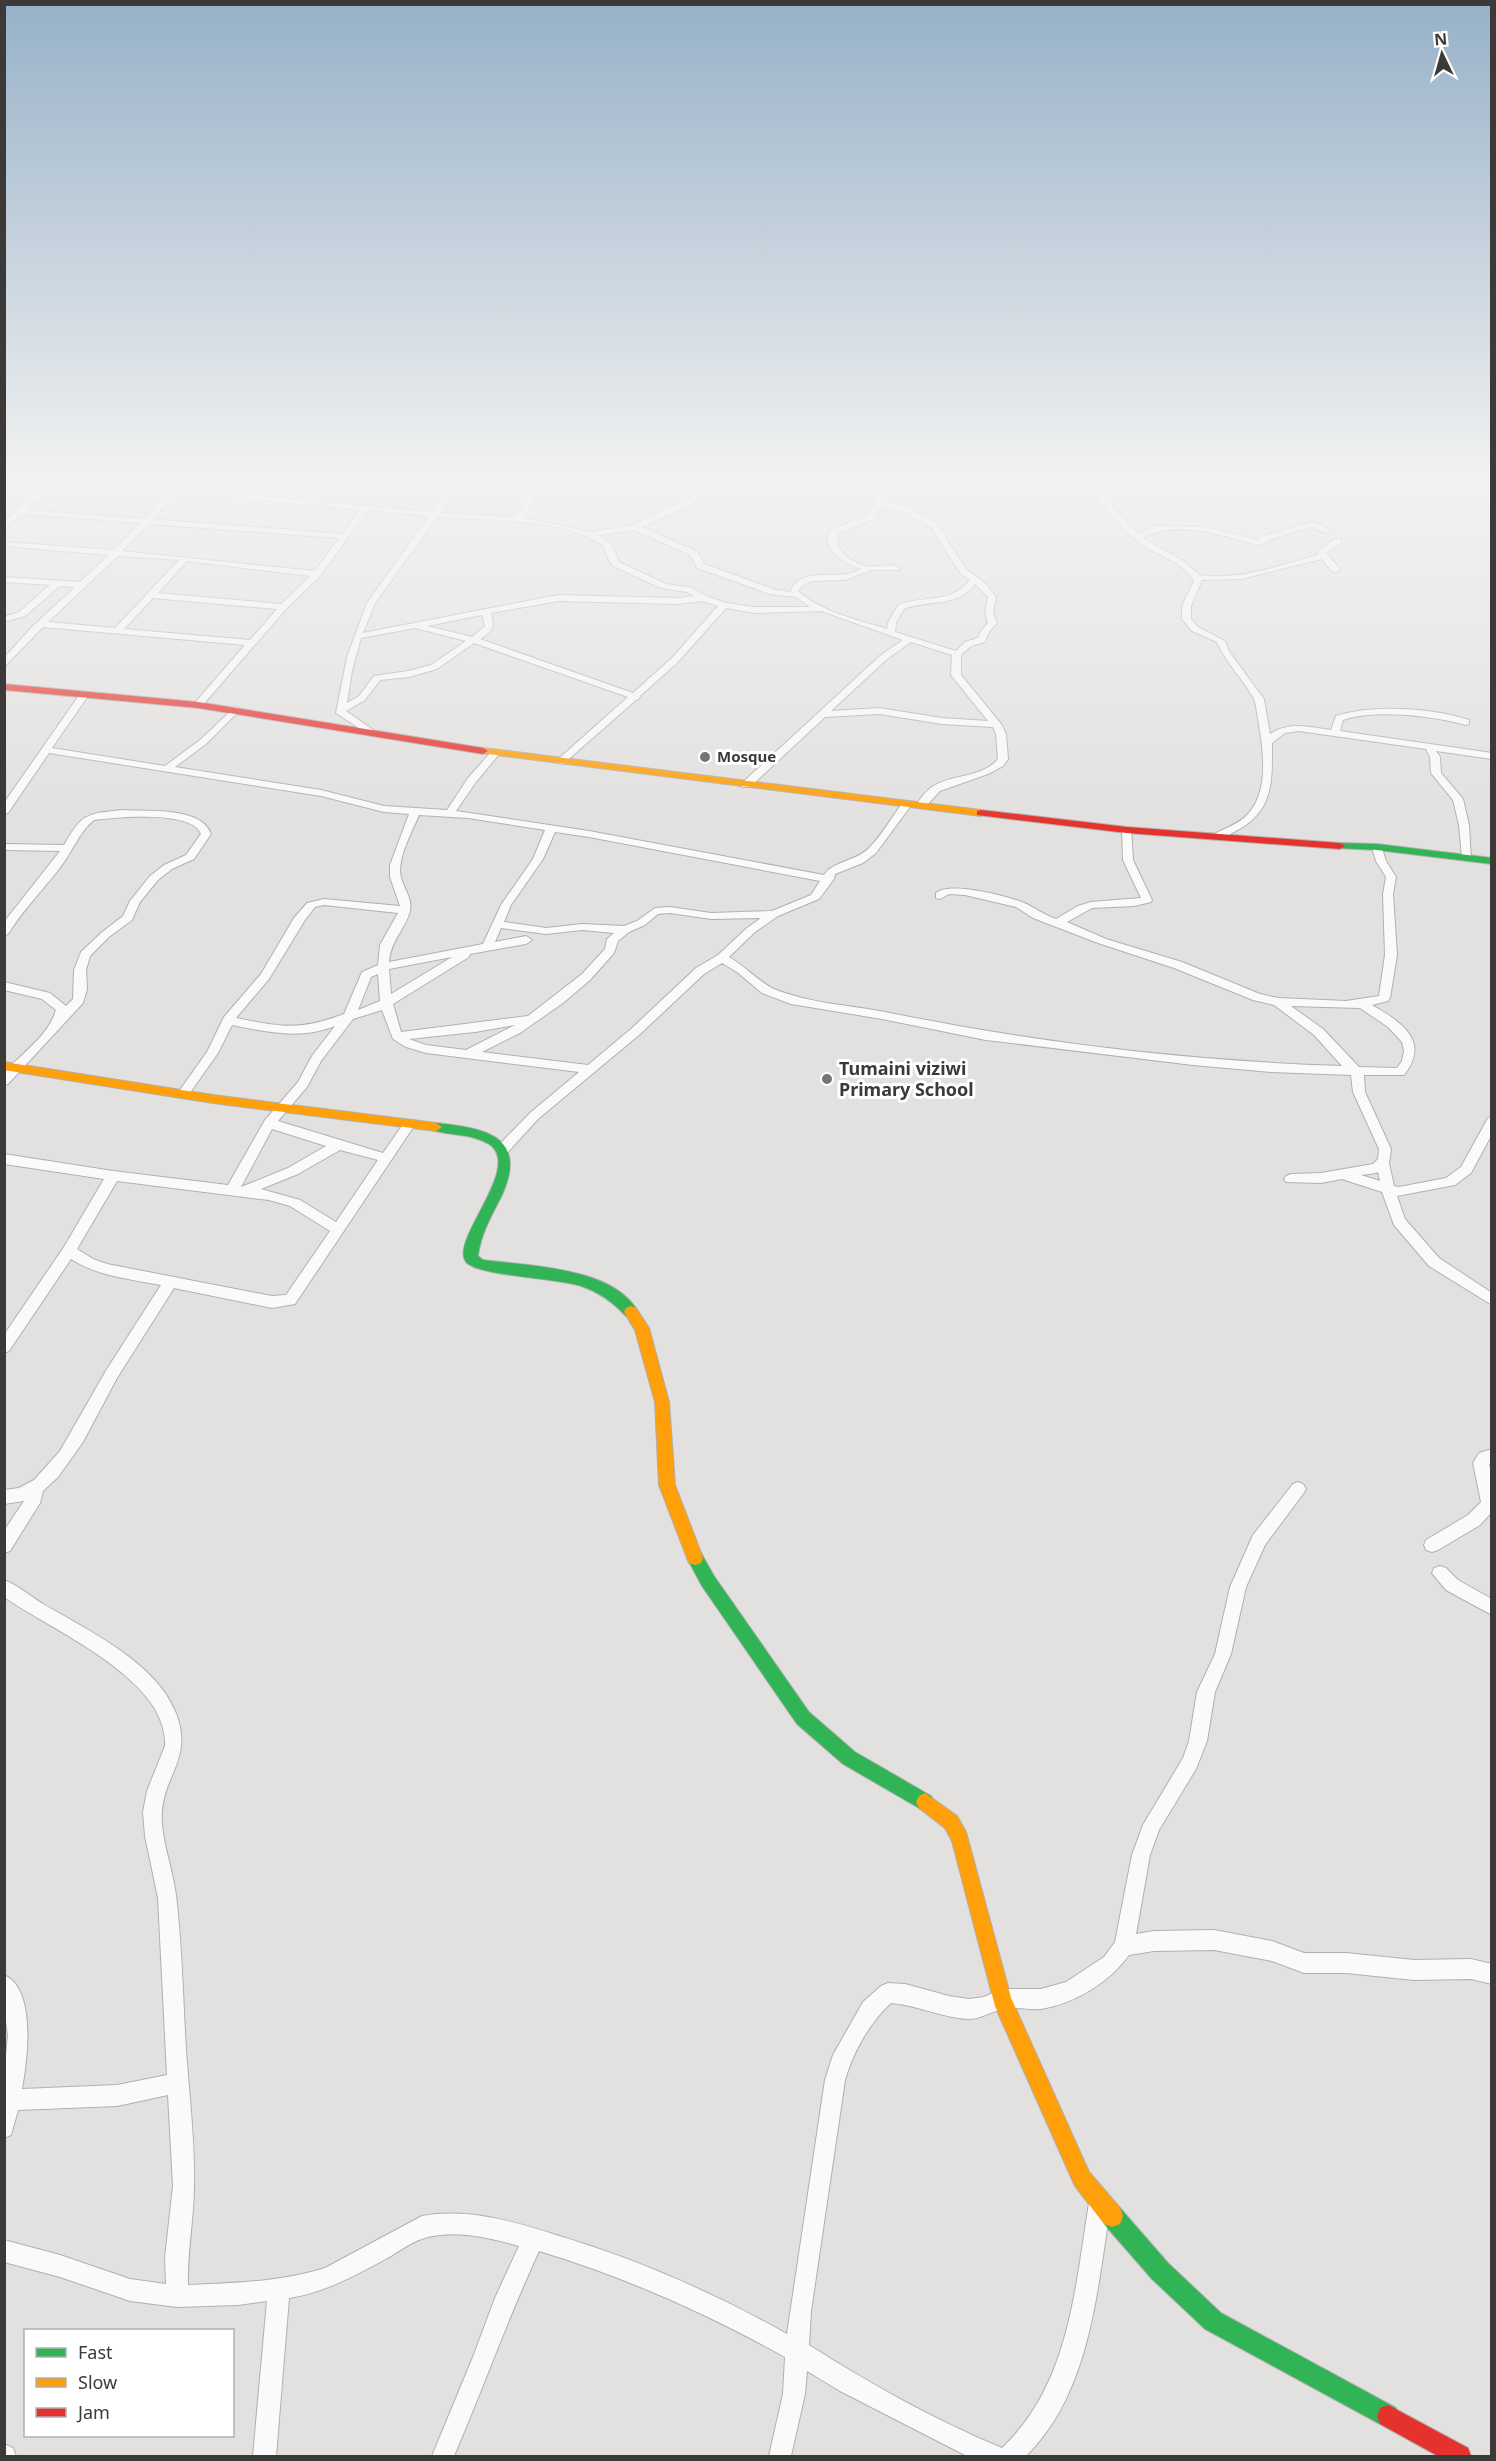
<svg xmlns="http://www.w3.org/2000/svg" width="1496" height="2461" font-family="'Noto Sans',sans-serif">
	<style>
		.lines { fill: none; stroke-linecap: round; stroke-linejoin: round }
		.street-casing { stroke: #b2b0af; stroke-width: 2 }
		.fast-casing { stroke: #b2b0af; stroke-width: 2 }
		.slow-casing { stroke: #b2b0af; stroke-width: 2 }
		.jam-casing { stroke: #b2b0af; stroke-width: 2 }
		.street { fill: #fbfafa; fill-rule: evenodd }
		.fast { fill: #30b455; fill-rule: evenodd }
		.slow { fill: #ff9f0a; fill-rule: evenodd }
		.jam { fill: #e5322d; fill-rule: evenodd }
		.poi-dot { fill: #767473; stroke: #fff; stroke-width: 2 }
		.labels { text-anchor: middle; stroke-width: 6; stroke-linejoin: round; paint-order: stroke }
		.far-poi-label { font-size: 15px; font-weight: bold; fill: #3b3a39; stroke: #fff; text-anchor: start }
		.poi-label { font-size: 18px; font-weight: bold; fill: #3b3a39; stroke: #fff; text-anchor: start }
	</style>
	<rect width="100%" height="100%" fill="#e3e1e0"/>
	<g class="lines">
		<g class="street-casing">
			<g id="street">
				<path d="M13,480H54L174,489L183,480H191L182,489L229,493L244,480H252L237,494L432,512L448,490L356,482L352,480H383L451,485L455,480H463L440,513L516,517L534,484L580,480H609L605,482L540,488L524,518L591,532L633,525L685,500L718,480H727L691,504L642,527L692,549L699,554L704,564L776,590L791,592C796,569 829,577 847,574C852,573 856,571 861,569C845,563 821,552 830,530L868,515L876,503L870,488V480H878V488L883,502L910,508L937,524L966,569L986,584L996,597L993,613L997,623L989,632L985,642L971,646L961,655V675L1001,724L1006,734L1008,759L1003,766L988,774L940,791L925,807L921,808L916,805C920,799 926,791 932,787C951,774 983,778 998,759L996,734L993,727L942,724L879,714L825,717L750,787H742V783L881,655L903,640L821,611L754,613L726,608L678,662L640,696L639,699L636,700L563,764L555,762L628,697L474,643L437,669L409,677L380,680L365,700L346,711L379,734L371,736L336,713L347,657L367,603L429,516L368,510L320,576L286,609L201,707L193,705L245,645L43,627L4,667V658L31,628L75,587L60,586L25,616L4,622V617L19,612L50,585L4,582V577L80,582L109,555L4,546V542L114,550L140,523L22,514L4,528V521L46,484L17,482ZM54,485L170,493L145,519L26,510ZM178,493L360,510L343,534L153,519ZM882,507L904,512L931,527L960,573L970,580C952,604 924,595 898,605L888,623L887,629C858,620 821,612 798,591L801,587L811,581L845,580L872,570H899L900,568C890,562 877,568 867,566C850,562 836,552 837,533L874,519ZM437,517C490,522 558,516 604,546L608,559L613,566L661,588L687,592L694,596L677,598L558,595L363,633L375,603ZM149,524L339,538L315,571L122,551ZM634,530L686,553L692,557L697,568L770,594L796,597L810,607H754L726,603L706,596L692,588L666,584L619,562L611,543L598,535ZM118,556L179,560L115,628L48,622ZM187,561L310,576L281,604L158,593ZM975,584L988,597L985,613L988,623L981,631L978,638L965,642L956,651L895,632L896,623L904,609C929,599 958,608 975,584ZM153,598L277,609L250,640L124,629ZM558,601L677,604L702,601L718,606L672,658L633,693L480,639L489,633L493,626L491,613ZM482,615L485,626L472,637L427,626ZM415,628L466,641L431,665L408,671L374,676L359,696L347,703L352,671L361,638ZM911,642L952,655L951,675L988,721L942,718L879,708L831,711L887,659Z"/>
				<path d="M1070,480C1099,479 1118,516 1138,534L1155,526L1204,527L1258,540L1263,536L1312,522L1324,526L1331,531L1327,533L1309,527L1269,540L1267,543L1258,545C1222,536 1177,519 1143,538L1185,562L1199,575C1239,581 1280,565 1318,555V551L1335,539H1341V543L1326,553L1339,568V572H1333L1322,559L1241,579L1202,580L1191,606V619L1198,627L1225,641L1230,653L1264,699L1270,734C1289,721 1310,727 1331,730L1336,716C1373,704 1432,708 1469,720V724L1466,725C1432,716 1377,709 1343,720L1340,731L1492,753V759L1436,751L1440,757L1441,773L1463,799L1469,825L1471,860H1463L1462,858L1459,825L1453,800L1431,773L1430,757L1426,749L1299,731L1285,733L1272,743C1272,783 1274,812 1234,832C1227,836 1220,840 1212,839V835C1224,829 1239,824 1248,814C1270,790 1263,748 1258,719C1257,712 1256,703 1253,697C1242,678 1226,663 1217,642L1192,631L1182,619V606L1194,581C1182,560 1154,555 1136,540C1121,528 1110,513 1097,499C1090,490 1078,487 1070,480Z"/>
				<path d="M82,691L90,693L52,748L165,766L200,740L235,707L238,708V712L206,744L175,767L321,790L384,806L447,810L468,778L492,751L495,750L500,753L476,782L456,811L589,831L824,875C833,861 857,861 869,848C882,835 892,817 903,802H911L912,804L876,853L863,863L835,874L834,879L819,899L778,916L755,932L729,957C743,965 762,984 774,989C811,1004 851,1005 890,1013C1038,1043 1191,1061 1342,1066L1314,1035L1274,1005L1253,1000L1174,968L1098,943L1033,918L1016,907L965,895L949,894L940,899L936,898V893C950,881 1005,896 1022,902C1034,907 1044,915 1056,919L1078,906L1091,902L1141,898L1123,860L1122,830L1123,828H1131L1133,860L1152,900L1151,902L1134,906L1092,908L1067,922L1106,939L1182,962L1260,994L1278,998L1346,1001L1379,996L1385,955L1383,894L1386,877L1376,861L1372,847L1377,844L1381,845L1386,861L1396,877L1393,894L1397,955L1390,998L1388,1001L1372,1005C1401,1022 1431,1041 1404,1075H1364L1365,1092L1391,1149L1389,1163L1394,1186L1399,1187L1446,1178L1461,1167L1488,1118L1492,1117V1134L1471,1173L1455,1185L1397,1196L1405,1219L1439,1258L1492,1293V1305L1429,1266L1394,1225L1382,1192L1342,1179L1321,1183L1286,1182L1284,1179L1286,1176L1291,1174L1321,1173L1373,1164L1378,1159L1379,1149L1353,1092L1351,1075L1271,1072L1193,1065L986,1040L882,1019L791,1004L762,993L737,972L722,963L704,974L639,1035L538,1119L507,1153H497L496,1150L497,1147L530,1113L579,1072L426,1053L406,1047L393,1039L382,1010L353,1019L321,1061L307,1087L278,1121L383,1153L406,1120H414L416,1123L295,1304L272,1308L174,1288L117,1378L83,1442L58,1477L43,1491L40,1503L10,1551L4,1553V1531L24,1501L4,1504V1490L19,1488L34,1480L60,1451L107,1369L161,1285C130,1279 97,1276 71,1259L9,1351L4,1353V1335L64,1247L104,1179L4,1164V1154L113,1171L228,1185L265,1120L298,1082L312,1056L335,1026C300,1040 267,1032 232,1025L218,1053L187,1097H179L177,1094L207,1052L224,1017L261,974L294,918L307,903L324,899L400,906L390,877V865L409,814L384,812L321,796L49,753L8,813L4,814V803ZM419,815L468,818L545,830L533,859L501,905L483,944L389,962C391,939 405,930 410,911C413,897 401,886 400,872C400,852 412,832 419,815ZM555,832L589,837L820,881L811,895L772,911L711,913L670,907L655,908L637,921L624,926L582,924L546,928L504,922L511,905L543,859ZM324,905L398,913L380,945L378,965L362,972L344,1014C299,1031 282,1027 236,1018L269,979L305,920L315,907ZM670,913L711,919L761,918L747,928L718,955L696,968L631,1029L588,1065L482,1052L520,1033L563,1003L590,980L614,953L618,941L629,932L645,925L658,914ZM501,928L546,934L582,930L614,933L607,939L605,949L582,974L528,1016L401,1032L393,1004L469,957L470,954L526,944L532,940L526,936L495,942ZM452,957L391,994L389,969ZM378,974L380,1001L358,1010L371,977ZM1291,1006L1360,1008L1388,1027L1402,1042L1404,1051L1402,1061L1397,1068L1359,1067L1323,1029ZM515,1025L466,1050L426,1045L409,1039L475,1032ZM272,1129L326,1146L288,1168L241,1187ZM340,1150L378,1160L336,1222L300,1200L261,1189L298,1174ZM1378,1172L1380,1181L1361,1175L1376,1173ZM117,1181L269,1200L290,1206L330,1231L286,1295L272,1296L107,1264L93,1259L77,1249Z"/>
				<path d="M122,810C147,812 201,806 211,834L194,859L172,869L158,880L140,902L132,920L109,937L90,956L86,970L87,989L83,1003L8,1084L4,1085V1072C22,1054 49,1035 56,1010L42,999L4,990V982L50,993L66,1006L73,999L74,970L81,952L101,933L123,916L130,901L150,876L164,865L186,855L201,834C192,810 116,817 94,820C78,833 72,853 59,869C42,891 23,910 8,934L4,935V922L60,851L4,850V844L64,845C83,812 87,814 122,810Z"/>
				<polygon points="1492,1449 1492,1462 1489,1464 1492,1477 1492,1512 1480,1525 1438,1550 1432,1552 1426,1550 1424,1545 1426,1540 1468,1515 1481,1502 1473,1463 1479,1453"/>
				<path d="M1298,1482L1303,1484L1306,1489L1303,1494L1265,1545L1246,1587L1231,1654L1215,1692L1207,1741L1196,1769L1159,1830L1150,1855L1136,1934L1154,1931L1214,1930L1272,1941L1304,1953H1346L1414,1960L1471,1959L1492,1964V1984L1471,1979L1414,1980L1346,1973H1304L1272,1961L1214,1950L1154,1951L1129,1955C1110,1982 1074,2004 1041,2009C1029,2010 1015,2006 1004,2009C991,2011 982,2019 968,2019C942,2018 918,2005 891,2003C870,2022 853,2052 845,2080L811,2311L809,2345C870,2384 935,2420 1002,2448C1069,2385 1075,2289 1089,2203L1093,2196L1100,2192L1107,2196L1111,2203C1097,2289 1091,2392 1026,2456H967L840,2391L807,2371L805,2394L791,2456H769L783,2394L785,2357C706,2313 625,2277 539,2251C508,2318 483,2388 454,2456H432L473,2357L495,2298L519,2246C490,2238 458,2230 428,2237C415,2240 402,2249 391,2256C358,2274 327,2292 289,2298L276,2456H253L267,2301L238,2305L177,2307L130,2301L60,2277L4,2262V2240L60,2255L130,2279L166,2284L165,2257L173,2186L168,2095L117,2106L18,2110L11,2135L4,2138V2075L8,2035L4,2008V1975C37,1989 27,2062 22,2089L117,2085L167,2075L158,1898L145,1836L143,1812L147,1791L165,1746C169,1679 51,1630 4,1597V1580C18,1585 30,1596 43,1604C86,1629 155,1662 175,1711C196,1761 158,1777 162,1824C164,1848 173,1871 176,1895C182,1946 183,1998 186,2050C189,2094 195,2140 194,2185C194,2219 187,2251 188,2285C233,2283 282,2282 325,2268L422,2216C468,2208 512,2221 556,2235C637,2259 714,2293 787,2334L825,2080L833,2055L863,2002L881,1986L888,1983L905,1984L949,1996L969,1999L984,1997L1002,1989H1041L1066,1982L1104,1957L1115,1942L1132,1855L1143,1825L1183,1758L1189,1741L1197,1692L1215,1654L1230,1587L1253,1535L1293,1484Z"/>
				<polygon points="1440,1566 1446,1568 1458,1580 1492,1599 1492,1615 1446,1590 1432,1573 1434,1568"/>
				<polygon points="4,2444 13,2448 16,2456 4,2456"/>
			</g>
		</g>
		<g class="fast-casing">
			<g id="fast">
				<polygon points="1340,843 1377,844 1492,858 1492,864 1377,850 1336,848 1336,844"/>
				<path d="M436,1123C483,1128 529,1135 502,1195C492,1215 481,1233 478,1256L483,1260C528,1266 614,1267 638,1312L636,1316H626C613,1302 599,1292 581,1286C558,1278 478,1276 466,1262C449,1240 524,1167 489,1144C470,1133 451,1136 432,1130L430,1127L432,1124Z"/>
				<polygon points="695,1551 701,1553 714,1576 809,1712 855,1752 931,1796 934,1802 931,1808 925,1811 919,1808 843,1764 797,1724 702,1586 687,1558 689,1553"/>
				<polygon points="1112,2205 1120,2208 1168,2263 1221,2313 1396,2408 1399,2416 1396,2424 1388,2427 1380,2424 1205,2329 1152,2279 1104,2224 1101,2216 1104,2208"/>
			</g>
		</g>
		<g class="slow-casing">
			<g id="slow">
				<polygon points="483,748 981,810 986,813 981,816 480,753 480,749"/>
				<polygon points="4,1062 213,1095 436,1123 442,1127 436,1131 213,1103 4,1070"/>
				<polygon points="631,1306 636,1308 649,1328 669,1402 675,1485 703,1558 701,1563 695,1565 689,1563 687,1558 659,1485 655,1402 635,1330 624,1312 626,1308"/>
				<polygon points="925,1793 957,1816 966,1832 1011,1998 1089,2172 1120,2208 1123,2216 1120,2224 1112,2227 1104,2224 1075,2186 995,2006 952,1841 945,1828 919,1808 916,1802 919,1796"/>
			</g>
		</g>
		<g class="jam-casing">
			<g id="jam">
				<polygon points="4,684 198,702 483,748 488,751 483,754 198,708 4,690"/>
				<polygon points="981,810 1127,827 1340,843 1345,846 1340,849 1127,833 977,815 977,811"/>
				<polygon points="1388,2405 1468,2448 1471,2456 1438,2456 1380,2424 1377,2416 1380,2408"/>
			</g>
		</g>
		<use href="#street" class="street"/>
		<use href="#fast" class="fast"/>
		<use href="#slow" class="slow"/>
		<use href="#jam" class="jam"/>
	</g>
	<linearGradient id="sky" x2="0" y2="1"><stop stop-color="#97b1c8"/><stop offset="0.58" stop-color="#f2f2f1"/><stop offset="1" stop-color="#f2f2f1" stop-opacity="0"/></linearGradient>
	<rect width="1496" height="824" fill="url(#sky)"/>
	<g class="poi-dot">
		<circle cx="705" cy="757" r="6"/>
		<circle cx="827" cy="1079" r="6"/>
	</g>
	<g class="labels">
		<g class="far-poi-label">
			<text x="717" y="762">Mosque</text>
		</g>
		<g class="poi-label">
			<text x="839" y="1075">Tumaini viziwi<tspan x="839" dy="21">Primary School</tspan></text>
		</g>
	</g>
	<rect width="1496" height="2461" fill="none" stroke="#3b3a39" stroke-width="12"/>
	<rect x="24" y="2329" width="210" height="108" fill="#ffffff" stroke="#b1b0b0" stroke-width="1.5"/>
	<rect x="36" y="2348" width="30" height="9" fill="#30b455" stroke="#b1b0b0" stroke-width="1.5"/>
	<text x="78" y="2359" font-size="18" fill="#3b3a39">Fast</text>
	<rect x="36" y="2378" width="30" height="9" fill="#ff9f0a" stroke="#b1b0b0" stroke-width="1.5"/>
	<text x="78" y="2389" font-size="18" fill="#3b3a39">Slow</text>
	<rect x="36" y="2408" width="30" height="9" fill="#e5322d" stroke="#b1b0b0" stroke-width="1.5"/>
	<text x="78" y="2419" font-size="18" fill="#3b3a39">Jam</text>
	<g transform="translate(1442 54) rotate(355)" stroke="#ffffff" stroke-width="4.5" paint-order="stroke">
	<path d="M0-4.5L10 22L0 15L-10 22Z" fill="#3b3a39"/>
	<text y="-9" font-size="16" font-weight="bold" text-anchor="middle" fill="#3b3a39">N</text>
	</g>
</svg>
